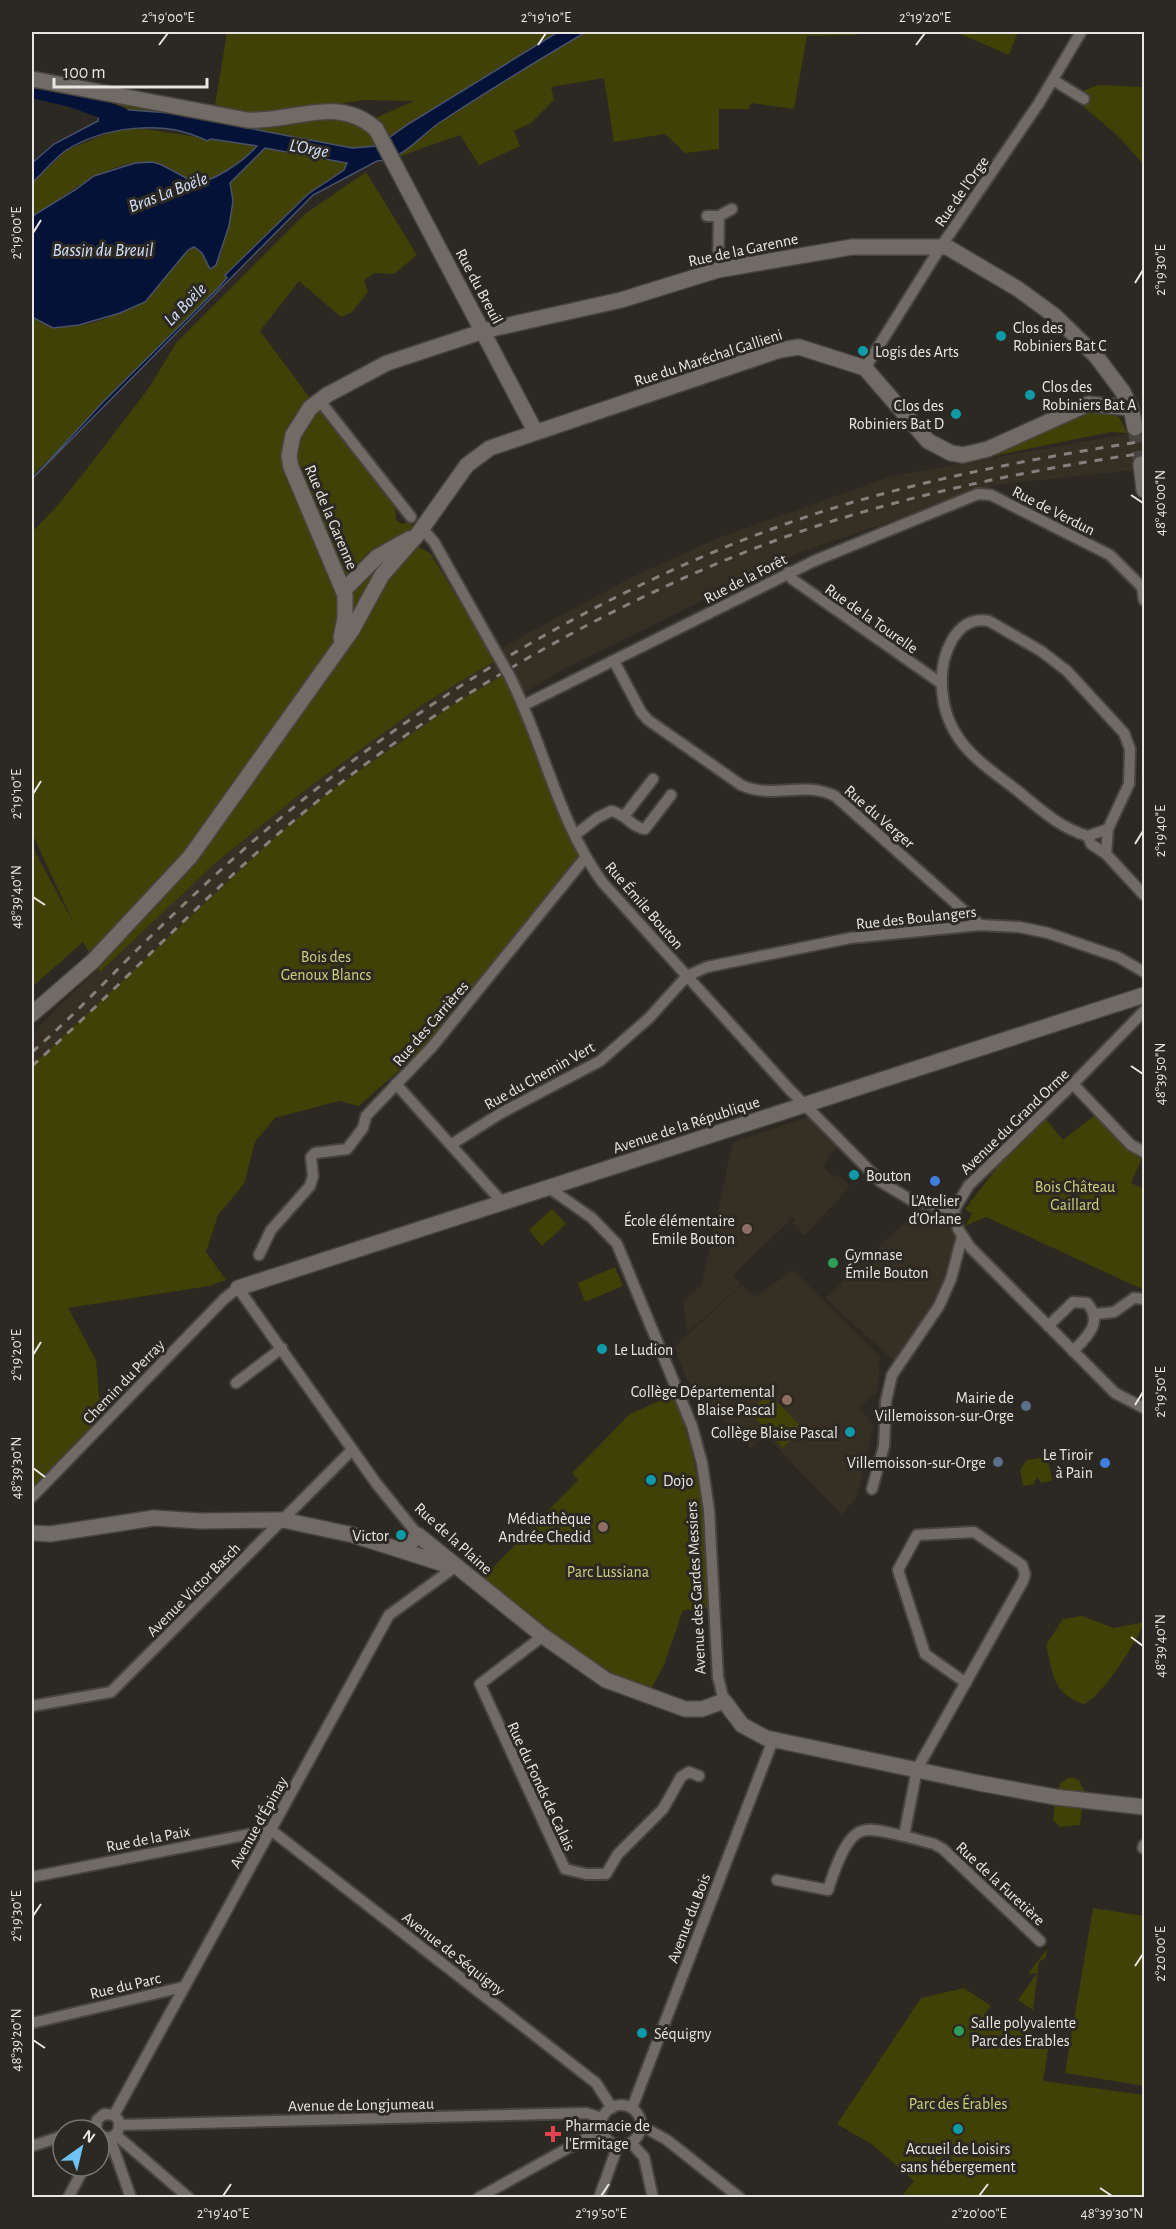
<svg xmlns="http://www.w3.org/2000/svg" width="1176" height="2229" font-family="'Alegreya Sans',sans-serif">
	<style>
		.built { fill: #362f24 }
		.green { fill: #3f4107; fill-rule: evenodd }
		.water { fill: #051238; stroke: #49526b; stroke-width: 1.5 }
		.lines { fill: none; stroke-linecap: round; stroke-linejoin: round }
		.river { stroke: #051238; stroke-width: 18 }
		.secondary-tunnel { stroke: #484540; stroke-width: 15; stroke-dasharray: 15 8; stroke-linecap: butt }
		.street-casing { stroke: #47443f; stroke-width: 14 }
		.secondary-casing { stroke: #47443f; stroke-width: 18 }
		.street { stroke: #706c65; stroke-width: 10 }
		.secondary { stroke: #706c65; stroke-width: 15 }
		.rail { stroke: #84817c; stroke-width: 3; stroke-dasharray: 8 8; stroke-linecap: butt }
		.street-bridge-casing { stroke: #47443f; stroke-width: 14; stroke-linecap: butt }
		.street-bridge { stroke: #706c65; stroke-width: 10 }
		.ticks { fill: none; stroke: #e8e6e2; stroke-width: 2 }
		.culture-dot { fill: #0f9aa8; stroke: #2c2923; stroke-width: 2 }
		.shop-dot { fill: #3f7fe0; stroke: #2c2923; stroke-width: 2 }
		.education-dot { fill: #8d6e63; stroke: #2c2923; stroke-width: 2 }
		.leisure-dot { fill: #2e9e5b; stroke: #2c2923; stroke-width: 2 }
		.service-dot { fill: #5c6f8a; stroke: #2c2923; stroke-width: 2 }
		.health-dot { fill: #e0444e; stroke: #2c2923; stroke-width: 2 }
		.labels { text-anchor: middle; stroke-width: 6; stroke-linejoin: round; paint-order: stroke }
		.street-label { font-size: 16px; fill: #e8e6e2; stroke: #2c2923 }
		.poi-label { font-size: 16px; fill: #e8e6e2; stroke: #2c2923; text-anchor: start }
		.park-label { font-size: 16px; fill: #ccd17d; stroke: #2c2923 }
		.water-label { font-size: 18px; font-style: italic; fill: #d3e1fe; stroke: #2c2923 }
		.neatline { fill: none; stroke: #e8e6e2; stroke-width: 2 }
		.ticks-label { font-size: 15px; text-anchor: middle; fill: #e8e6e2 }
	</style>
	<rect width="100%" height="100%" fill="#2c2923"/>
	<g class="built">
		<polygon points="1144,431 1144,469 996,485 799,553 564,669 452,736 32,1081 32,1033 173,896 259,820 423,696 521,637 630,578 718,538 892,476"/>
		<polygon points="808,1117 838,1147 829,1155 824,1168 835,1178 839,1175 850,1187 805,1235 793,1223 796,1220 793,1217 733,1275 741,1285 687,1333 683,1301 701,1286 733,1142"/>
		<polygon points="920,1208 951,1217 956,1231 954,1253 944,1289 920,1328 894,1361 825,1298"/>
		<polygon points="793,1270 880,1357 877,1392 859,1408 874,1425 868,1451 857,1496 842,1515 767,1437 750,1448 687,1380 674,1347 742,1285 755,1297"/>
	</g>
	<g class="green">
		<path d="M227,32H858L857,35L807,36L794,109L751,103L749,109H719V149L685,153L665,134L614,142L604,78L551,87L554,100L531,123L514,131L520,146L479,165L460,135L392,159L377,146L352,148L170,113L117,109L100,103L106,86L215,105ZM364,100L414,101L364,123L266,115Z"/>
		<polygon points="956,32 1018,32 1009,55"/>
		<polygon points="1098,85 1144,87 1144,165 1118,136 1084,107 1083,91"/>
		<path d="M131,127L257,146C242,163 214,182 192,184L190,180C179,177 173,168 162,165C115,151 68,195 32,218V183L67,150L115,130Z"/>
		<path d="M265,148L347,163L344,170L299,202L225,275L227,278L220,286L32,476V317C46,328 57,328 75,326C135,320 153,278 194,247L202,252L210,269C232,254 223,207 230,185C232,177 258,156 265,148Z"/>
		<polygon points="366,172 417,255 394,274 374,273 364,280 368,292 352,312 341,317 299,281 260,331 310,398 307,403 322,412 395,505 396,520 402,524 409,522 415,529 417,546 430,553 496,660 423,704 309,787 214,864 100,972 83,942 32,987 32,846 75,926 32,833 32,532 59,504 100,452 148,389 177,342 305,214"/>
		<polygon points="1098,410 1119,417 1127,433 1111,432 988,457 987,453 1073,413"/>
		<polygon points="506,674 585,858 430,1043 359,1106 339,1101 275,1118 255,1142 244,1184 218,1215 206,1252 226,1280 209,1286 68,1308 96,1360 101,1418 32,1490 32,1066 271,841 324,796 460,700"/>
		<polygon points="1095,1115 1144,1154 1131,1183 1144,1189 1144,1290 986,1217 965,1226 972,1214 965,1209 1002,1161 1044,1117 1063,1140"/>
		<polygon points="552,1209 566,1224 542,1246 529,1230"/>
		<polygon points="615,1267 623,1286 585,1302 578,1283"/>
		<polygon points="769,1393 803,1429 783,1448 749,1412"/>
		<path d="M673,1395C703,1467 705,1531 709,1608L683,1610L664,1665L650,1691L595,1667L481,1580L578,1480L572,1473L630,1414Z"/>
		<polygon points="1040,1458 1049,1464 1052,1481 1041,1483 1037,1477 1034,1484 1023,1486 1020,1470 1027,1460"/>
		<path d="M1082,1616L1114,1628L1144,1622C1138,1640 1101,1699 1083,1704C1051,1691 1054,1676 1046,1645L1063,1619Z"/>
		<polygon points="1070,1777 1079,1780 1085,1792 1059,1789 1060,1783"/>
		<polygon points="1055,1805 1082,1809 1080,1825 1060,1827 1053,1820"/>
		<polygon points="1093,1908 1144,1916 1144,2086 1065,2073"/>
		<polygon points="1047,1949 1046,1957 1039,1962 1033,2010 1018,2000 1037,1973 1028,1974"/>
		<polygon points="964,1988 991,2006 984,2015 999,2026 1006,2016 1049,2043 1043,2081 1144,2095 1144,2197 901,2197 914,2181 873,2145 837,2124 921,1998"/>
	</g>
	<path class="water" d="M558,32H586C537,61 487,91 439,123C419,137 403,160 377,161L313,195L32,479L103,402L220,286L227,278L225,275L308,194L344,170L347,163L265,148L230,183L233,201L229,226L216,265L210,269L202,253L194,247L188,250L145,302L120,313L79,325L53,328L32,317V218L34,215L75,190L94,176L135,163L153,162L162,165L190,180L192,184C213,182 243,162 257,146L211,139L207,141C165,119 104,126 65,151C53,160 43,173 32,183V163L54,144L98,121L100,103L117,109L170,113L352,148L377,146L410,123Z"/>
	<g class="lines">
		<polyline class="river" points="32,89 71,98 121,116"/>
		<polyline class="secondary-tunnel" points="1135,428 1141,464"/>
		<g class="street-casing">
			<g id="street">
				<polyline points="1053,80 1084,99"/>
				<polyline points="707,216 719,216 732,209"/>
				<polyline points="718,270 719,216"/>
				<polyline points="865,368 940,248 1039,103 1081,32"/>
				<polyline points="320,401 411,517"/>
				<polyline points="422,528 434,542 497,654"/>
				<polyline points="788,572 792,579 942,684"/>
				<polyline points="1142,587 1144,600"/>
				<path d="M614,661L641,712L648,720L741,785C774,800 802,780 835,796L980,925"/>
				<path d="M509,675C543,742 558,822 603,883L790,1090L881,1182L911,1200L954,1210"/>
				<polyline points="524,705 814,561 978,494 991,495 1110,555 1142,587"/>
				<polyline points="625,815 653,779"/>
				<path d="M1108,829L1088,836C1060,828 1040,809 1019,792C999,776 975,761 960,740C940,713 935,670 952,640C961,625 972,618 989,621L1041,651L1067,671L1124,733L1130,749L1129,784L1108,829L1106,854L1144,895"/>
				<path d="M575,835L597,818L611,811C625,813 632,828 645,829L671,795"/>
				<polyline points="1088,836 1091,844 1106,854"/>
				<polyline points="1144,1011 1073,1084 969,1185 954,1210 958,1229 970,1247 1115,1393 1144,1408"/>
				<polyline points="396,1084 502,1202"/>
				<polyline points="1073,1084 1131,1145 1144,1152"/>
				<polyline points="452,1144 501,1113 600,1061 649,1018 687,976 707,967 850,938 980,925 1019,927 1048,933 1118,957 1144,972"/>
				<polyline points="549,1188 592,1218 617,1244 692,1426 702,1463 709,1510 718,1677 724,1701"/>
				<polyline points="259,1255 271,1230 310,1186 313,1176 311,1157 315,1153 347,1149 363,1128 366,1116 432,1047 585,858"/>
				<polyline points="1095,1314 1114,1312 1134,1298 1144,1299"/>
				<path d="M1048,1326L1073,1302L1087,1303C1104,1322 1087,1337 1073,1351"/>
				<polyline points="236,1383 282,1348"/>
				<polyline points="872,1489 884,1446 886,1401 892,1375 939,1306 951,1279 962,1237"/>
				<polyline points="32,1497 224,1299 238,1288 376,1483 418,1535"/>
				<polyline points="543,1636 480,1684 565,1869 586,1874 606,1874 618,1854 663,1809 681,1777 689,1772 699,1776"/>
				<polyline points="966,1683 925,1654 898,1570 917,1535 974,1532 1022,1565 1025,1574 1023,1581 917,1769 904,1836 934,1844 943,1849 1040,1941"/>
				<polyline points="32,1706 111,1692 352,1450"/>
				<polyline points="1143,1848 1144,1845"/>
				<polyline points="32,1877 271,1830 596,2083 612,2108"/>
				<path d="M777,1880L828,1890C833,1874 845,1836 862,1831C873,1827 892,1834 904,1836"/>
				<polyline points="32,2023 183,1987"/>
				<circle cx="621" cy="2125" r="20"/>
				<polyline points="632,2108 773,1740"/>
				<polyline points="114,2115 389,1615 455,1567"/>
				<polyline points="119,2125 586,2113 602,2118"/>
				<polyline points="642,2126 667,2140 740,2198"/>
				<polyline points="80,2130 96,2125"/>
				<path d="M96,2130L97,2120L104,2114L114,2115L119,2121V2128C116,2138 107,2140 99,2134"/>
				<polyline points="116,2135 189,2198"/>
				<polyline points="110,2138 131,2198"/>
				<polyline points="631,2143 644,2157 653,2198"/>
				<polyline points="32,2146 63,2136"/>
				<polyline points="68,2198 85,2166"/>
				<polyline points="478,2198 588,2137 602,2132"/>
				<polyline points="599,2198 618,2145"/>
			</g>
		</g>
		<g class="secondary-casing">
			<g id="secondary">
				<path d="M32,79L247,120C294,123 336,94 376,129L535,431"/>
				<polyline points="1141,464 1144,490"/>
				<polyline points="344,590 377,557 409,539"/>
				<polyline points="341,638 345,618 345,595 291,467 289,456 293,435 310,408 327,395 387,363 487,330 621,300 718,270 852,247 947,247 1018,289 1055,316 1096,356 1123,392 1131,408 1135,428"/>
				<polyline points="32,1014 93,961 190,857 352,630 382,575 418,534 467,465 490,448 780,350 799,347 865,368 928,441 951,453 963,455 988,449 1088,404 1131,408"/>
				<polyline points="238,1288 1144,995"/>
				<polyline points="32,1533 50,1534 154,1518 201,1521 283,1520 353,1535 444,1564 447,1560"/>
				<polyline points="403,1550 418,1535 543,1636 606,1680 685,1709 702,1709 724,1701 742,1725 766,1738 979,1783 1055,1797 1144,1807"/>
			</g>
		</g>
		<use href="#street" class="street"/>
		<use href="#secondary" class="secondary"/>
		<g class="rail">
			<path d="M32,1052C73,1017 110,976 149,938C195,893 243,848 294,807C453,676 659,558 857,501C951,474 1048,456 1144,441"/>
			<path d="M32,1066C130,978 220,878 324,796C463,685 651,580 820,525C926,491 1035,469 1144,453"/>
		</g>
		<g class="street-bridge-casing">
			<polyline id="street-bridge" points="497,654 509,675"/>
		</g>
		<use href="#street-bridge" class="street-bridge"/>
	</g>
	<path class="ticks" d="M159,45L168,33M538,45L546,33M916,45L925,33M33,233L41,220M1135,283L1143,270M1131,495L1143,503M33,794L41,781M1135,844L1143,831M33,897L45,905M1131,1066L1143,1074M33,1355L41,1342M1135,1405L1143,1392M33,1468L45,1477M1131,1637L1143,1646M33,1916L41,1904M1135,1966L1143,1954M33,2040L45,2048M1100,2188L1112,2196M223,2196L231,2184M601,2196L609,2184M979,2196L988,2184"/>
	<g class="culture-dot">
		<circle cx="1001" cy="336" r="6"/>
		<circle cx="863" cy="351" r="6"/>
		<circle cx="1030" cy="395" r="6"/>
		<circle cx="956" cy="414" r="6"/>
		<circle cx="854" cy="1175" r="6"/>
		<circle cx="602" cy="1349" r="6"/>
		<circle cx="850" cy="1432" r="6"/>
		<circle cx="651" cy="1480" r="6"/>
		<circle cx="401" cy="1535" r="6"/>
		<circle cx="642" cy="2033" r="6"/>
		<circle cx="958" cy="2129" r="6"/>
	</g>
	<g class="shop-dot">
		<circle cx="935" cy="1181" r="6"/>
		<circle cx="1105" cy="1463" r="6"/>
	</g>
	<g class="education-dot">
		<circle cx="747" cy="1229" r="6"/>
		<circle cx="787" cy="1400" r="6"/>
		<circle cx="603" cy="1527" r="6"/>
	</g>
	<g class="leisure-dot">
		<circle cx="833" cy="1263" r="6"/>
		<circle cx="959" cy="2031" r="6"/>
	</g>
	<g class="service-dot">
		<circle cx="1026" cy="1406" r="6"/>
		<circle cx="998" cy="1462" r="6"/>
	</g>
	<path class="health-dot" d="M550 2125h6v6h6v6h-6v6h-6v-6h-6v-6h6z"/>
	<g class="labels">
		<g class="street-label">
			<text transform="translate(961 191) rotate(-55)" y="6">Rue de l'Orge</text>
			<text transform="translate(743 249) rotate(-12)" y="6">Rue de la Garenne</text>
			<text transform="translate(480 286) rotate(62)" y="6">Rue du Breuil</text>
			<text transform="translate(708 357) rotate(-18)" y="6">Rue du Maréchal Gallieni</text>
			<text transform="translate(1054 510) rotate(27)" y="6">Rue de Verdun</text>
			<text transform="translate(332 517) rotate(67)" y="6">Rue de la Garenne</text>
			<text transform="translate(745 578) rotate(-27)" y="6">Rue de la Forêt</text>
			<text transform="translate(872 618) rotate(35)" y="6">Rue de la Tourelle</text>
			<text transform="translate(880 816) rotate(41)" y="6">Rue du Verger</text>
			<text transform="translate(645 905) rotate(49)" y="6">Rue Émile Bouton</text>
			<text transform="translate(916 917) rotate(-6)" y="6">Rue des Boulangers</text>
			<text transform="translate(430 1023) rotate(-49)" y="6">Rue des Carrières</text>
			<text transform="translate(539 1075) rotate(-29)" y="6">Rue du Chemin Vert</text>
			<text transform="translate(1014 1121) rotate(-44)" y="6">Avenue du Grand Orme</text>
			<text transform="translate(686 1124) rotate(-18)" y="6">Avenue de la République</text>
			<text transform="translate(123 1381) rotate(-46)" y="6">Chemin du Perray</text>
			<text transform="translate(454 1538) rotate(42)" y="6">Rue de la Plaine</text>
			<text transform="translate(695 1588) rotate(-93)" y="6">Avenue des Gardes Messiers</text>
			<text transform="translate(193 1589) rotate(-45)" y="6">Avenue Victor Basch</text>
			<text transform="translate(542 1786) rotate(65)" y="6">Rue du Fonds de Calais</text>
			<text transform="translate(258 1822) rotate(-61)" y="6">Avenue d'Épinay</text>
			<text transform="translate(148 1838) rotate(-11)" y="6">Rue de la Paix</text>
			<text transform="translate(1001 1883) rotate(43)" y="6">Rue de la Furetière</text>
			<text transform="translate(688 1918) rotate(-69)" y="6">Avenue du Bois</text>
			<text transform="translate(454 1953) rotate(38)" y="6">Avenue de Séquigny</text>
			<text transform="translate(125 1985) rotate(-13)" y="6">Rue du Parc</text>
			<text transform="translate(361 2104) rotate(-1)" y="6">Avenue de Longjumeau</text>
		</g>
		<g class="poi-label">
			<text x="1013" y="333">Clos des<tspan x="1013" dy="18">Robiniers Bat C</tspan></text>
			<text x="875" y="357">Logis des Arts</text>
			<text x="1042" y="392">Clos des<tspan x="1042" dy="18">Robiniers Bat A</tspan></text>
			<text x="944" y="411" text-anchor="end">Clos des<tspan x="944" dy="18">Robiniers Bat D</tspan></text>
			<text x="866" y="1181">Bouton</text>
			<text x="935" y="1206" text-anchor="middle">L'Atelier<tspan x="935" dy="18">d'Orlane</tspan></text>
			<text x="735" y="1226" text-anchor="end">École élémentaire<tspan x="735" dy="18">Emile Bouton</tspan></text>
			<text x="845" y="1260">Gymnase<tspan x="845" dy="18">Émile Bouton</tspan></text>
			<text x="614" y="1355">Le Ludion</text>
			<text x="775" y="1397" text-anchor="end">Collège Départemental<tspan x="775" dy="18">Blaise Pascal</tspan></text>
			<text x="1014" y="1403" text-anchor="end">Mairie de<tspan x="1014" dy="18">Villemoisson-sur-Orge</tspan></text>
			<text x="838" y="1438" text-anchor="end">Collège Blaise Pascal</text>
			<text x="1093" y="1460" text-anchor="end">Le Tiroir<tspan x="1093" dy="18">à Pain</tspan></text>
			<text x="986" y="1468" text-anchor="end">Villemoisson-sur-Orge</text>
			<text x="663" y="1486">Dojo</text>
			<text x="591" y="1524" text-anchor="end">Médiathèque<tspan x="591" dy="18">Andrée Chedid</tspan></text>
			<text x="389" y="1541" text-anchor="end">Victor</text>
			<text x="971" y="2028">Salle polyvalente<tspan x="971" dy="18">Parc des Erables</tspan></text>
			<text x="654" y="2039">Séquigny</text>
			<text x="565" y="2131">Pharmacie de<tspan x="565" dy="18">l'Ermitage</tspan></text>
			<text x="958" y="2154" text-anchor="middle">Accueil de Loisirs<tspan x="958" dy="18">sans hébergement</tspan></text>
		</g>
		<g class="park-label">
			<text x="326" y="962">Bois des<tspan x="326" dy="18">Genoux Blancs</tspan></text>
			<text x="1075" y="1192">Bois Château<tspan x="1075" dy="18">Gaillard</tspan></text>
			<text x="608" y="1577">Parc Lussiana</text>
			<text x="958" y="2109">Parc des Érables</text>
		</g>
		<g class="water-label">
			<text transform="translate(309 148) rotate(10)" y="6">L'Orge</text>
			<text transform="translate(168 192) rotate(-21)" y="6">Bras La Boële</text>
			<text x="103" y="256">Bassin du Breuil</text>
			<text transform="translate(185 304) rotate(-45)" y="6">La Boële</text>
		</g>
	</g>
	<rect width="1176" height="2229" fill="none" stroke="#2c2923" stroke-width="66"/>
	<g transform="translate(81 2148) rotate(34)"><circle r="28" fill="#2c2923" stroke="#77756f" stroke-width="1.5"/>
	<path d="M0-4.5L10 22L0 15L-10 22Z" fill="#6fc2f4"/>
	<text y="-9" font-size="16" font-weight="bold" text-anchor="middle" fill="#e8e6e2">N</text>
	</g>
	<path d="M54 78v9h153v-9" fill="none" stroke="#e8e6e2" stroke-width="3"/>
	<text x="63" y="78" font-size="18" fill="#e8e6e2" stroke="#2c2923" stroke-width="4.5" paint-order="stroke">100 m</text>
	<rect x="33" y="33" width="1110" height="2163" class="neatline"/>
	<g class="ticks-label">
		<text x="168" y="22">2°19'00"E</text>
		<text x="546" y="22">2°19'10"E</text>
		<text x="925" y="22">2°19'20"E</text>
		<text transform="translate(16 233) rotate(-90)" y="5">2°19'00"E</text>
		<text transform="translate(1160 270) rotate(-90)" y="5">2°19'30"E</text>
		<text transform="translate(1160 503) rotate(-90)" y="5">48°40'00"N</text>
		<text transform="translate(16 794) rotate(-90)" y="5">2°19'10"E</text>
		<text transform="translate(1160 831) rotate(-90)" y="5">2°19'40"E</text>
		<text transform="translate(16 897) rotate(-90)" y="5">48°39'40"N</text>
		<text transform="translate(1160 1074) rotate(-90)" y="5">48°39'50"N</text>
		<text transform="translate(16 1355) rotate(-90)" y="5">2°19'20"E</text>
		<text transform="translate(1160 1392) rotate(-90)" y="5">2°19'50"E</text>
		<text transform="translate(16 1468) rotate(-90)" y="5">48°39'30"N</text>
		<text transform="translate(1160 1646) rotate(-90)" y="5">48°39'40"N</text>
		<text transform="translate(16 1916) rotate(-90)" y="5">2°19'30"E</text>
		<text transform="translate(1160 1954) rotate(-90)" y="5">2°20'00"E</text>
		<text transform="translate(16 2040) rotate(-90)" y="5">48°39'20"N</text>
		<text x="223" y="2218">2°19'40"E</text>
		<text x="601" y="2218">2°19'50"E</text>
		<text x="979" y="2218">2°20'00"E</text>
		<text x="1112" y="2218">48°39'30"N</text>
	</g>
</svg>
